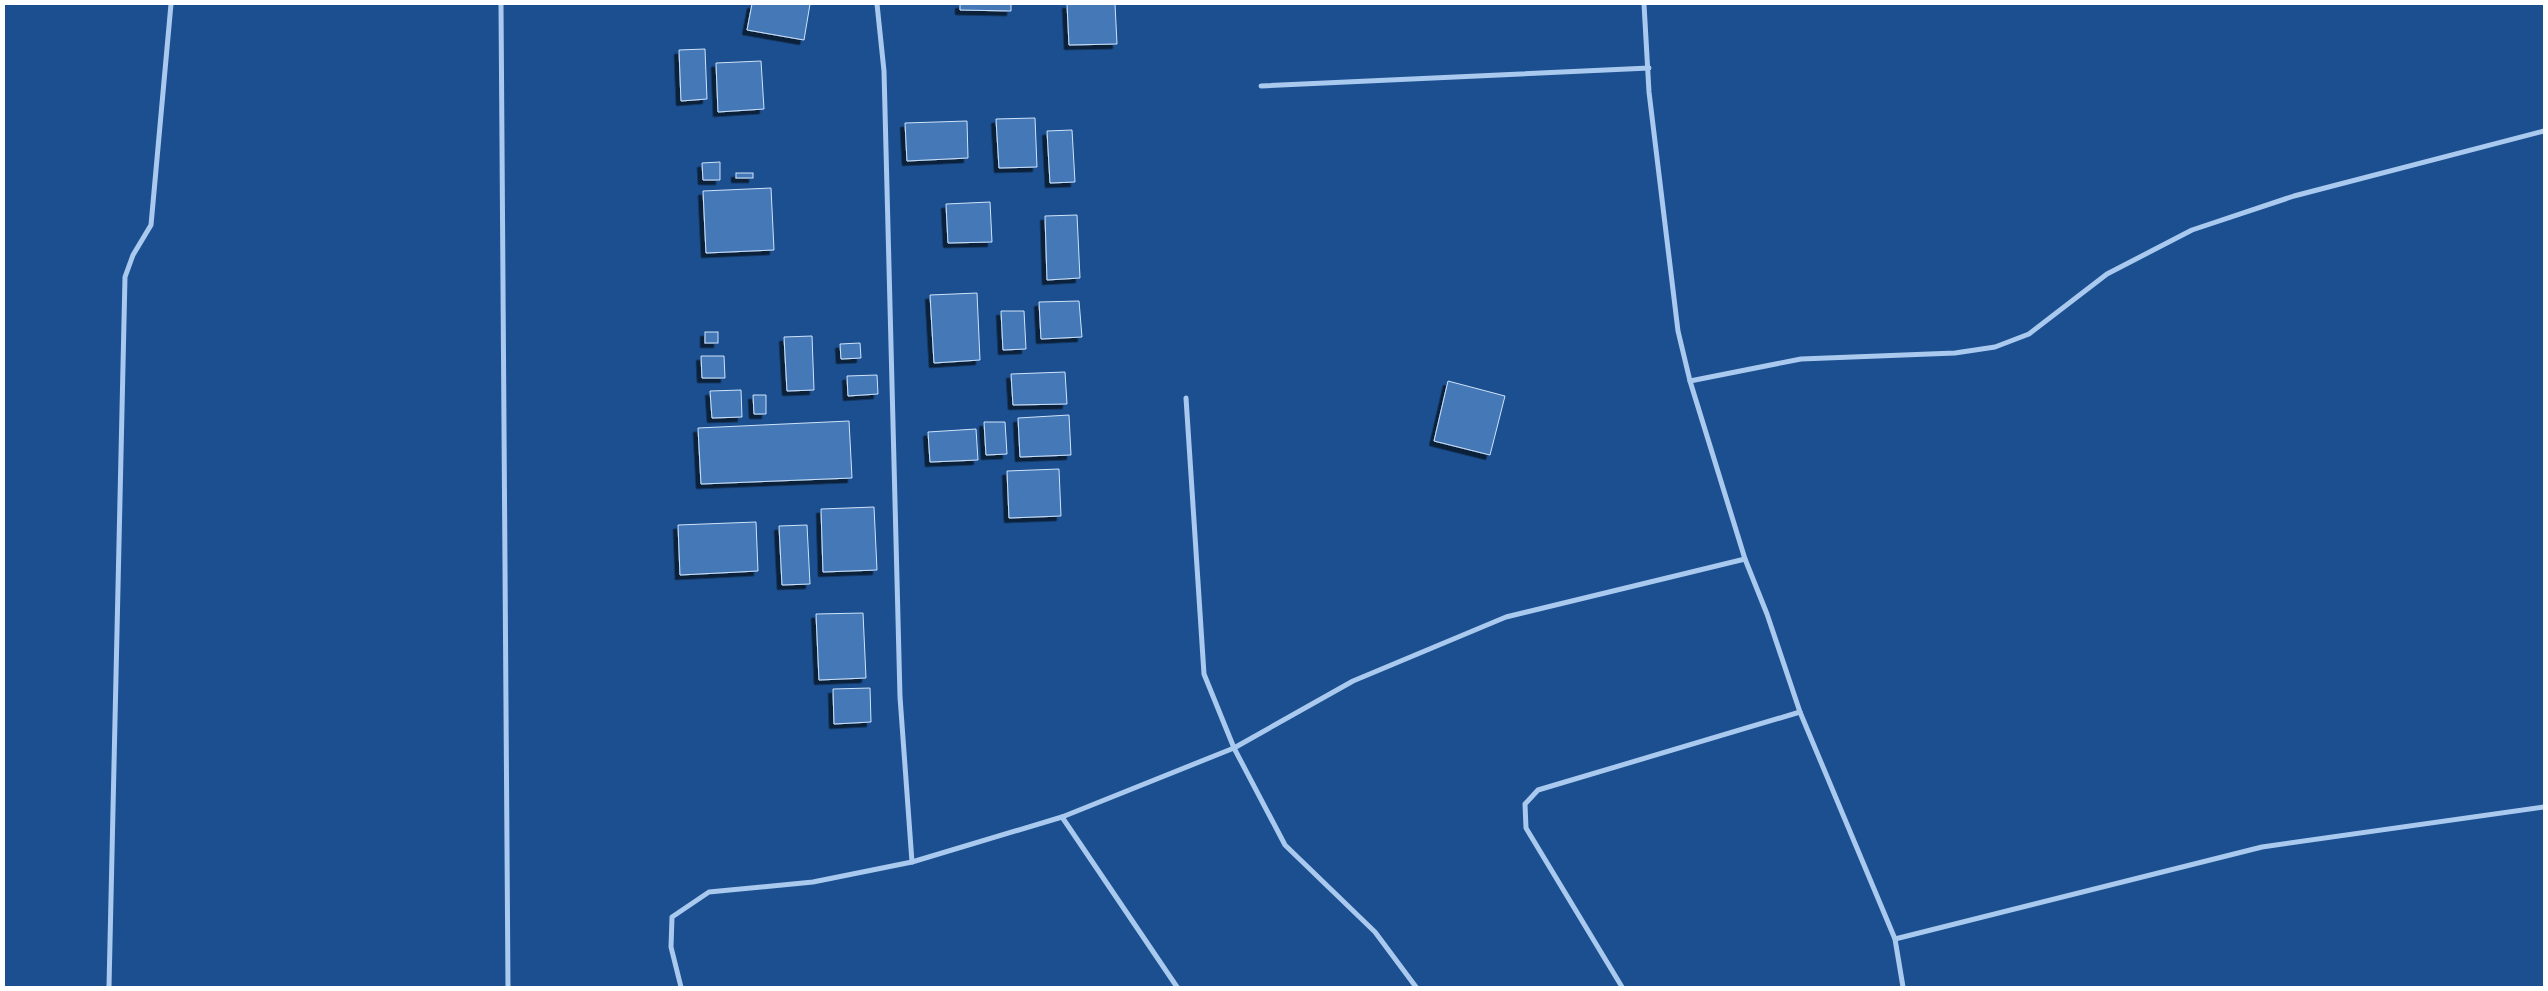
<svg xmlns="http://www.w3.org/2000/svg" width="2548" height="991" font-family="Figtree,sans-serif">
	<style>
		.building { fill: #4478b7; stroke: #cfe3fa; filter: url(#shadow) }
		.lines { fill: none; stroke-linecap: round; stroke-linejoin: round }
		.minor { stroke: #a9c9ee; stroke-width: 5 }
	</style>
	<defs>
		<filter id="shadow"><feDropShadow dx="-4.5" dy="4.5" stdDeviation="0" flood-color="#0009"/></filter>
	</defs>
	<rect width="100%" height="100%" fill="#1b4f8f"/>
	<g class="building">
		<polygon points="752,4 810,4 804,40 747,30"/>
		<polygon points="960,4 1011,4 1011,11 960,10"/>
		<polygon points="1067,4 1115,4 1117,44 1069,45"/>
		<polygon points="705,49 707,99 681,101 679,50"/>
		<polygon points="761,61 764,109 718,112 716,63"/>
		<polygon points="1035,118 1037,167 999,168 996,119"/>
		<polygon points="967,121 968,158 907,161 905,123"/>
		<polygon points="1072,130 1075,182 1050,183 1047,131"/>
		<polygon points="720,162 720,180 703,180 702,163"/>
		<rect x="736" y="173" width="17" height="5"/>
		<polygon points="771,188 774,250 706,253 703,191"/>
		<polygon points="990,202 992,242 948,243 946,204"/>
		<polygon points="1077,215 1080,278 1047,280 1045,216"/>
		<polygon points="977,293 980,360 934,363 930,295"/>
		<polygon points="1079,301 1082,337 1041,339 1039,302"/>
		<polygon points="1001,311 1024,311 1026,349 1003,350"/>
		<rect x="705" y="332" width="13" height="11"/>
		<polygon points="812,336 814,390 787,391 784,337"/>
		<polygon points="860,343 861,358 841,359 840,344"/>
		<polygon points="701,356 724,356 725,378 702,378"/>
		<polygon points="1065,372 1067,404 1013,405 1011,374"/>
		<polygon points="877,375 878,394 848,396 847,376"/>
		<polygon points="1448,381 1505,396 1490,455 1434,441"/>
		<polygon points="741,390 742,417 712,418 710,391"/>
		<polygon points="753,395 766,395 766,414 754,414"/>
		<polygon points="1069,415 1071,455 1020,457 1018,418"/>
		<polygon points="849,421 852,478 701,484 698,428"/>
		<polygon points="984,422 1005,422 1007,454 986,455"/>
		<polygon points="976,429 978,460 930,462 928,432"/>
		<polygon points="1059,469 1061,516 1009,518 1007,471"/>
		<polygon points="874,507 877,570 823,572 821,509"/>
		<polygon points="756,522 758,571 680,575 678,525"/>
		<polygon points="807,525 810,584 782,585 779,526"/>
		<polygon points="863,613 866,678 819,680 816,614"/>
		<polygon points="870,688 871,722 834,724 833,689"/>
	</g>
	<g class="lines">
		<g class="minor">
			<polyline points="501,4 508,987"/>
			<polyline points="877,4 884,71 900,697 912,862"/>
			<polyline points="1644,4 1649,92 1678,331 1690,381 1745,559 1767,614 1800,712 1895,939 1903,987"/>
			<polyline points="1261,86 1649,68"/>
			<polyline points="1690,381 1801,359 1955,353 1995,347 2029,334 2107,274 2192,230 2294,196 2544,131"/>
			<polyline points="1186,398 1204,674 1234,748 1285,845 1375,932 1416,987"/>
			<polyline points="1062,817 1177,987"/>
			<polyline points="1895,939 2262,847 2544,807"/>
			<polyline points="109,987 125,277 133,255 151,225 171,4"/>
			<polyline points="681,987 671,947 672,917 709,892 813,882 912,862 1062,817 1234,748 1353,681 1506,617 1745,559"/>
			<polyline points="1622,987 1526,828 1525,804 1538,790 1800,712"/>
		</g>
	</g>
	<rect width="2548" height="991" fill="none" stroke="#ffffff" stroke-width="10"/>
</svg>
